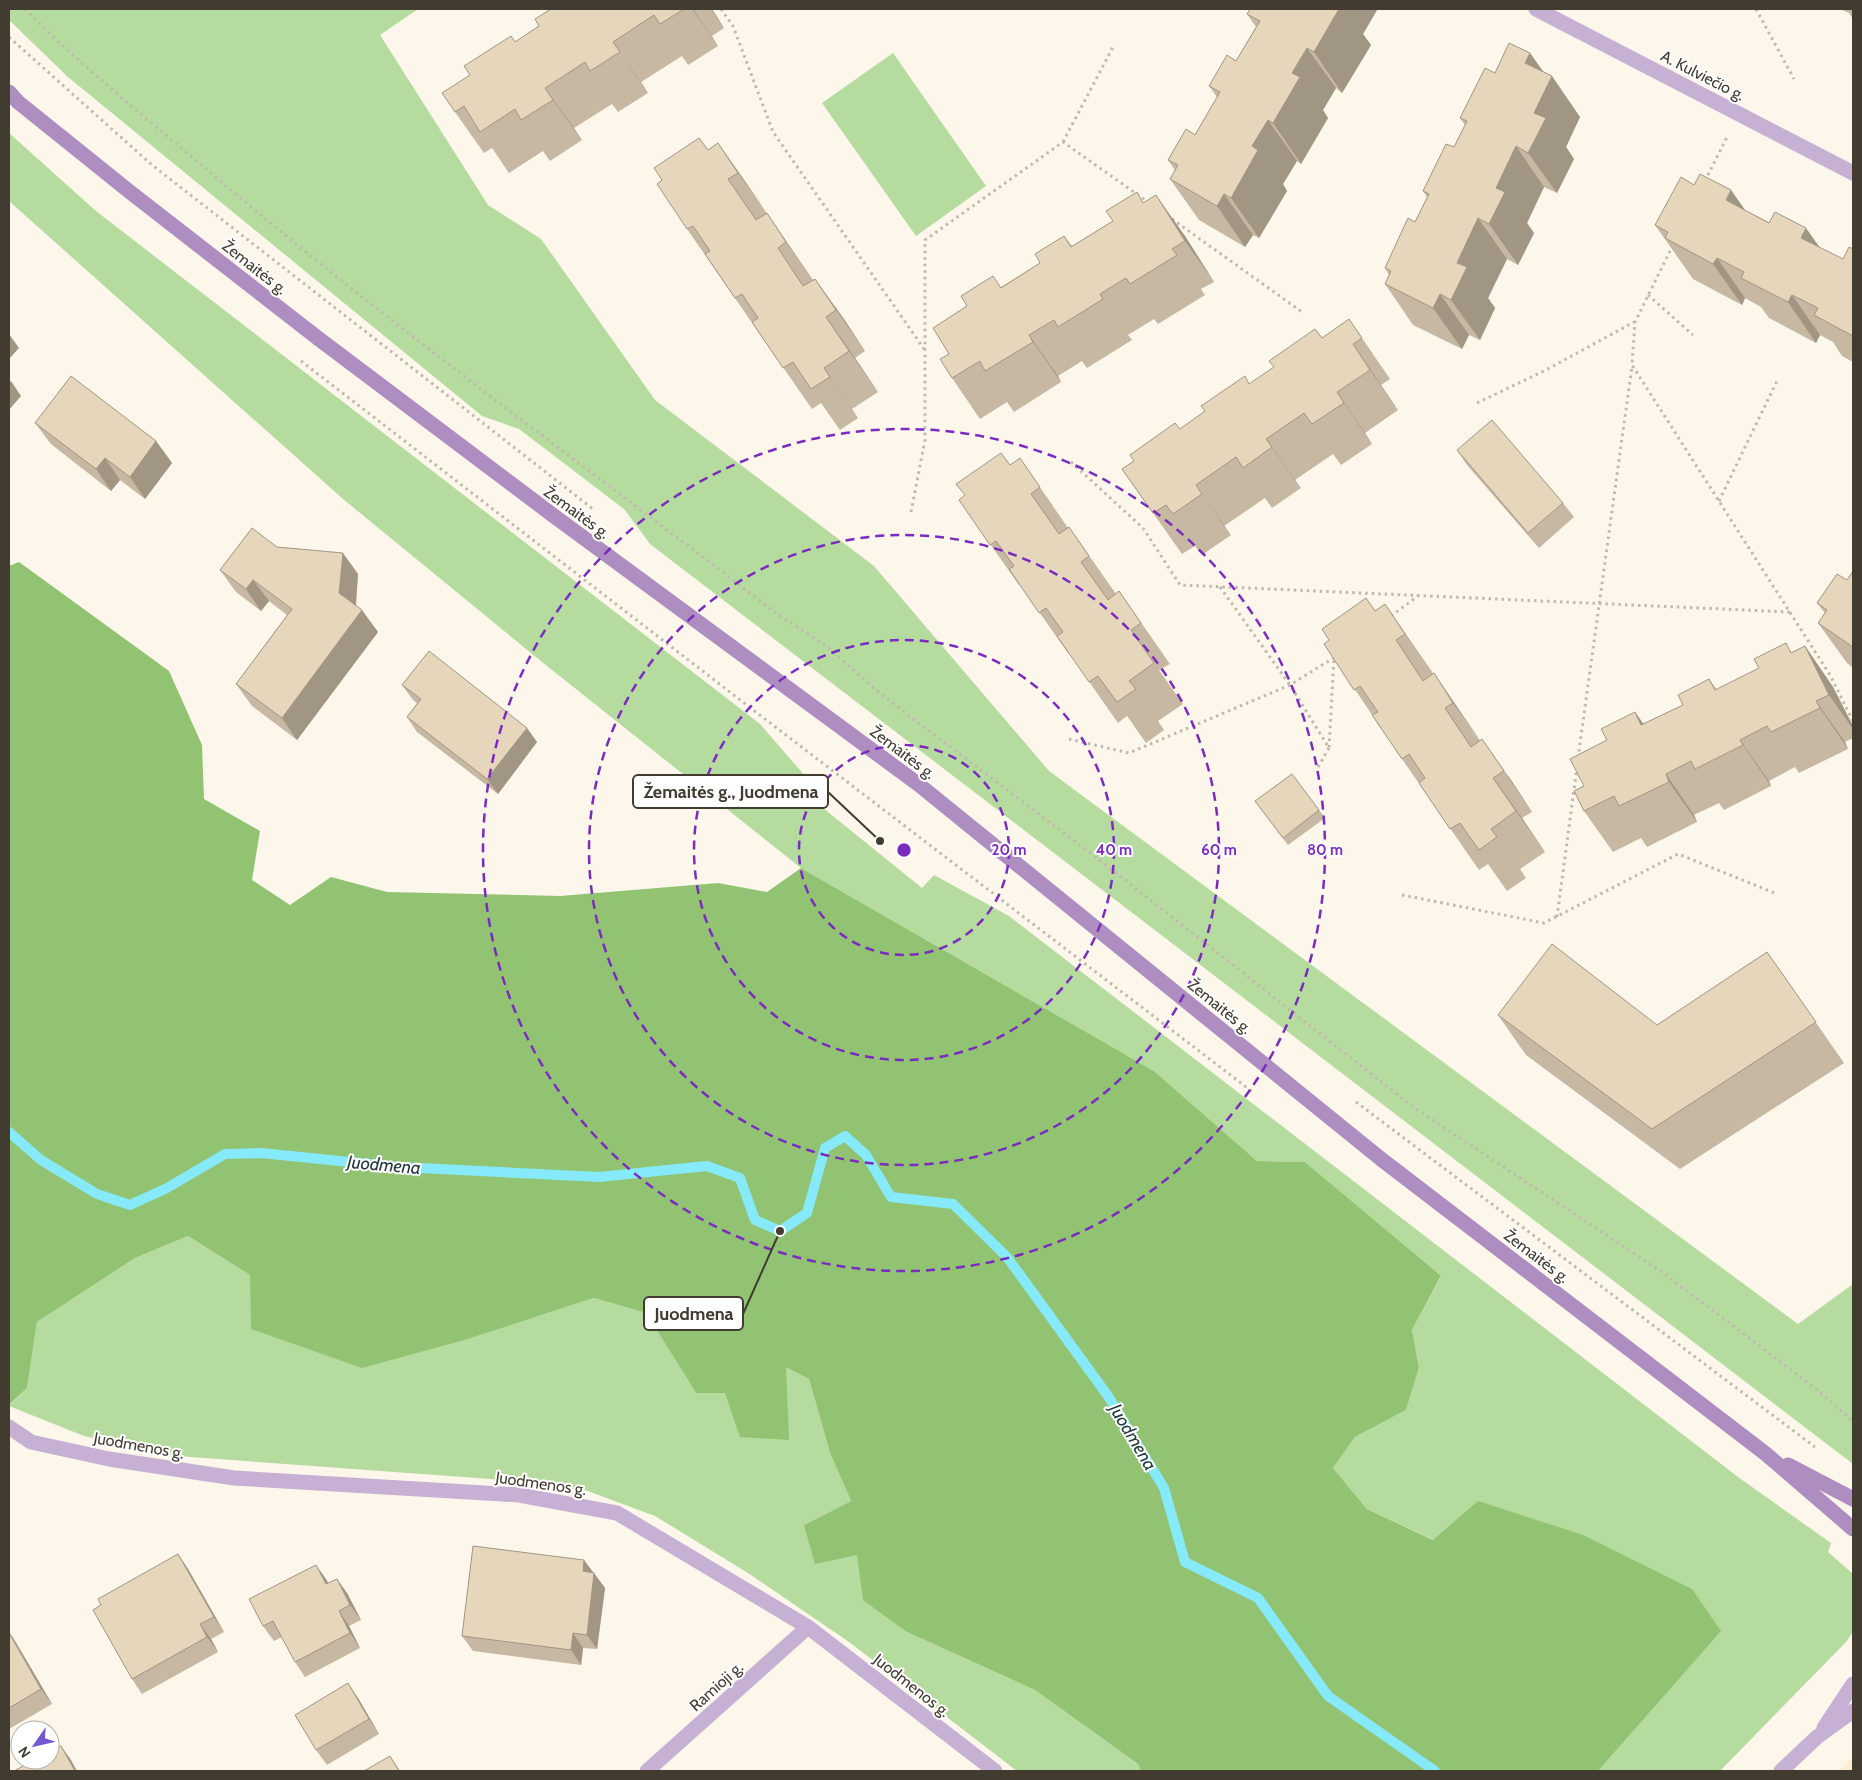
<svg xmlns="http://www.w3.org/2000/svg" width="1862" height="1780" font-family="Cabin,sans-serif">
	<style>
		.built { fill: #fdecd2 }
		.green { fill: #b5dc9e }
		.forest { fill: #91c373 }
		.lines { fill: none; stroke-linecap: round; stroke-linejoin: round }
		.stream { stroke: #86eafa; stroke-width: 10 }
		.path { stroke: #bfb9ae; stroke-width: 3; stroke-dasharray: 2.5 4; stroke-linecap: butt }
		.minor { stroke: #c6b0d4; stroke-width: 15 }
		.secondary { stroke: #ae8ec1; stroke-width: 15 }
		.wall { fill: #c6b8a2 }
		.shaded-wall { fill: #a19684 }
		.building { fill: #e6d6bc; stroke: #a19684 }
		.ring { fill: none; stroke: #7b2cbf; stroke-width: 2.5; stroke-dasharray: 9 6 }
		.labels { text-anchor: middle; stroke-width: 4; stroke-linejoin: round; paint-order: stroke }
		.street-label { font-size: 16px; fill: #413b30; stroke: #fff }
		.water-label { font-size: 18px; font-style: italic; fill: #21393c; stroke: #fff }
		.centre { fill: #7b2cbf; stroke: #fff; stroke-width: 2.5 }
		.ring-label { font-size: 15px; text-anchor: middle; font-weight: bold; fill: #7b2cbf; stroke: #fff; stroke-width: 4; stroke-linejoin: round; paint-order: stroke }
		.leader { fill: none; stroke: #413b30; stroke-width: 2 }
		.callout-dot { fill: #413b30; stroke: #fff; stroke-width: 2 }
		.callout { fill: #fff; stroke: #413b30; stroke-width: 2 }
		.callout-label { font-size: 18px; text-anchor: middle; font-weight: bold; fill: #413b30 }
	</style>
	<rect width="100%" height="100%" fill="#fcf6eb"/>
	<polygon class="built" points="1853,1757 1853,1771 1839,1771"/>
	<g class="green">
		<polygon points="9,9 418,9 380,35 488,205 541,239 655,400 874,566 1049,771 1798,1324 1853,1284 1853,1464 650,544 624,509 519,429 482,416 68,77 9,20"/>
		<polygon points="893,53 986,186 916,236 822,103"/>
		<polygon points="9,133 96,211 760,724 812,784 807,795 922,888 934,875 1009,916 1738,1477 1831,1543 1828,1552 1853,1574 1853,1632 1846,1642 1720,1771 1598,1771 1666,1693 1434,1540 1367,1509 1333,1468 1355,1437 1406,1410 1419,1368 1412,1330 1441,1277 1305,1162 1257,1161 1154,1071 801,868 542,662 343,499 9,201"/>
		<polygon points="188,1236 250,1275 535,1317 594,1298 646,1313 696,1393 786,1366 809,1379 830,1453 851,1501 804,1525 857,1555 907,1632 1035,1690 1138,1764 1141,1771 1017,1771 849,1642 748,1573 655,1516 585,1490 504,1480 177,1456 84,1436 9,1406 27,1388 37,1322 135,1258"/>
	</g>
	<polygon class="forest" points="19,562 169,671 202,745 204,799 260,831 252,880 290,905 331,877 387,892 560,896 718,883 767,892 801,868 1154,1071 1257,1161 1305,1162 1441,1276 1412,1330 1419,1368 1406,1410 1355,1437 1333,1468 1367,1509 1433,1540 1478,1501 1583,1535 1692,1589 1721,1631 1598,1771 1141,1771 1138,1764 1035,1690 907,1632 863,1600 857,1555 815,1564 804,1525 851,1501 830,1453 809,1379 786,1367 789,1440 740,1437 725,1393 696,1393 646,1313 594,1298 464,1340 362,1368 251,1329 250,1275 188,1236 135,1258 37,1322 27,1388 9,1405 9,566"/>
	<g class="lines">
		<polyline class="stream" points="9,1132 41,1160 97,1194 130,1205 167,1188 225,1154 261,1153 399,1167 599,1177 707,1166 740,1178 755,1220 780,1231 807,1213 825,1148 845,1136 866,1155 891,1197 953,1204 1007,1257 1108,1396 1164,1488 1185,1562 1258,1598 1328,1696 1435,1771"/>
		<g class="path">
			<path d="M25,9C79,64 140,113 199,163C384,322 583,464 776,613L826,646L882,695L1102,862L1416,1109L1662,1272L1815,1388L1853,1421"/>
			<polyline points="721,9 733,26 773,132 924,349"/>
			<polyline points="1756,9 1794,79"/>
			<polyline points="9,37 152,165 593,509"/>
			<polyline points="1063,142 1114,45"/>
			<polyline points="1705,181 1727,137"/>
			<polyline points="1172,219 1302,312"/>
			<polyline points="1673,245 1635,322 1632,365 1830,675 1853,721"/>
			<polyline points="1648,295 1693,335"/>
			<polyline points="301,361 748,706 1254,1093"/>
			<polyline points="1477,403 1546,370 1634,322"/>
			<polyline points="1071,462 1143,528 1180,585 1790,612"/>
			<polyline points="1719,501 1777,381"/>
			<polyline points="911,512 925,440 925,240 1063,142 1148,202"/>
			<polyline points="1220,587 1290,685 1329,748 1334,658"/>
			<polyline points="1391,616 1418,596"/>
			<polyline points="1069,739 1129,753 1290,685 1335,657"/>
			<polyline points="1578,758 1632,366"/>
			<polyline points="1318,767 1329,748"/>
			<polyline points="1402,895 1544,923 1678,854 1777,894"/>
			<polyline points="1557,917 1577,767"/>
			<polyline points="1356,1102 1815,1447"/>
		</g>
		<g class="minor">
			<polyline points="1536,9 1853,173"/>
			<polyline points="9,1427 31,1442 109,1459 234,1478 519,1495 617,1513 808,1627 995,1771"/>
			<polyline points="1824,1728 1853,1684"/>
			<polyline points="647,1771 808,1627"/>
			<polyline points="1781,1771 1817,1737 1853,1711"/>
		</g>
		<g class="secondary">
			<polyline points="9,92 18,102 130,192 319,339 554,516 918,784 1381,1159 1766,1454 1853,1529"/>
			<polyline points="1788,1465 1853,1499"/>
		</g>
	</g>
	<g class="wall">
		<polygon points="551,9 712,9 724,28 712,36 718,46 688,65 682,56 641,82 648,93 618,112 612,104 574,128 582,140 550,161 543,151 509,173 492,148 484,153 455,112 470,75 515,42 539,26"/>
		<polygon points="1840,9 1853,9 1853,19 1849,13"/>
		<polygon points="1377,10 1363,34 1371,45 1342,93 1336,88 1323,110 1328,118 1301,164 1297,161 1283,184 1287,191 1259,238 1253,235 1245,247 1199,220 1170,179 1175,170 1168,160 1195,135 1217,97 1209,86 1236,61 1256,27 1247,14"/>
		<polygon points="1530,53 1543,72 1580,117 1566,147 1574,159 1557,193 1544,187 1527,223 1534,233 1518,265 1507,259 1488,298 1495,308 1480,340 1469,335 1462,349 1413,325 1385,284 1389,275 1385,268 1415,222 1427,197 1423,191 1454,147 1465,125 1460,118 1495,73"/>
		<polygon points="718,143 813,280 815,279 865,351 855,358 878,392 852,409 858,418 840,430 821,403 812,409 687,229 662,180"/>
		<polygon points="1694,185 1843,259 1853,249 1853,362 1842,356 1833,342 1820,335 1816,343 1769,318 1761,307 1745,298 1742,305 1693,279 1655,225"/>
		<polygon points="1144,202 1185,236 1214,282 1201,289 1205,295 1158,324 1154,319 1128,335 1132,340 1087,368 1082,361 1058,376 1061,382 1014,412 1007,402 980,419 952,378 949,354 967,306 1001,287 1040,263 1064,236 1072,246"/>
		<polygon points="1349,319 1390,379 1381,385 1398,410 1365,433 1372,444 1341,465 1333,454 1295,480 1301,488 1272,508 1265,498 1224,526 1231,535 1202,555 1195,546 1182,554 1122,469 1180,429 1322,338"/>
		<polygon points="35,423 156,441 172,463 145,499 120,480 111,491 51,444"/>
		<polygon points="1457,450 1563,503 1574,517 1539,548 1467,465"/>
		<polygon points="1020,458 1068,528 1069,527 1116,594 1119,591 1170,664 1159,670 1183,704 1158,721 1164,730 1146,743 1127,716 1118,723 1069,653 1068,653 1020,585 1019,585 959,500"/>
		<polygon points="277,547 358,574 356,605 378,632 297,740 252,706 236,684 287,615 269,601 261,611 236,592 220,570"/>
		<polygon points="1853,571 1853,668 1847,663 1818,623 1825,613 1817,603 1847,580"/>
		<polygon points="1385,604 1480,741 1511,780 1532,812 1522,818 1545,852 1520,869 1526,878 1507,891 1488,864 1479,870 1402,759 1324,644"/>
		<polygon points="1805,646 1833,687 1853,726 1853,738 1845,742 1848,749 1799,773 1795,767 1769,781 1771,786 1724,810 1719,803 1694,815 1697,822 1647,847 1641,838 1613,852 1584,811 1584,786 1607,740 1635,712 1643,724 1683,705 1709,679 1717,690"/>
		<polygon points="402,685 537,742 498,794 417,732 407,717 417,703 413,700"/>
		<polygon points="1260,808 1319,810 1325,818 1288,845"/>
		<polygon points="1767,952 1844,1063 1680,1169 1526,1055 1498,1015 1657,1025"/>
		<polygon points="178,1554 188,1569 224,1632 211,1639 218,1652 142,1694 132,1679 101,1605"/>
		<polygon points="593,1573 594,1573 605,1588 597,1649 583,1648 581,1665 473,1651 462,1636"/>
		<polygon points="326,1579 328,1583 347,1593 361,1620 349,1626 360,1648 305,1677 295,1662 282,1637 274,1641 263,1626"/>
		<polygon points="9,1631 15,1641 52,1704 9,1729"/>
		<polygon points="358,1698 379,1734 327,1765 316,1750"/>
	</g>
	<g class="shaded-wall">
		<polygon points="692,9 693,9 718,46"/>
		<polygon points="711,9 712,9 724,28"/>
		<polygon points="1339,9 1376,9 1377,10 1363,34 1371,45 1342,93 1314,52"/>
		<polygon points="613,42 641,82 648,93 620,52"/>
		<polygon points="1307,48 1336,88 1323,110 1328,118 1301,164 1273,123 1292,73"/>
		<polygon points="1530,53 1550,81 1552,76 1580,117 1566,147 1574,159 1557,193 1528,153 1534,113 1525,63"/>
		<polygon points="545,88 574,128 582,140 553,100"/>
		<polygon points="1268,120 1297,161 1283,184 1287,191 1259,238 1231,198 1252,146"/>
		<polygon points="718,143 747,184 767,213 738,173"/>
		<polygon points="1516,146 1544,187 1527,223 1534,233 1518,265 1489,224 1496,188"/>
		<polygon points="1731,190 1760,231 1726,200"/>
		<polygon points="1224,194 1253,235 1245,247 1217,206"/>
		<polygon points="1156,195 1185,236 1214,282 1185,241"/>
		<polygon points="767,213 795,254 815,283 786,242"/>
		<polygon points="1478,218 1507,259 1488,298 1495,308 1480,340 1451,300 1457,263"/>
		<polygon points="1806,228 1835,269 1801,238"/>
		<polygon points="1717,258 1745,298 1742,305 1713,264"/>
		<polygon points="815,279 844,319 865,351 836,310"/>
		<polygon points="1440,294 1469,335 1462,349 1433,308"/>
		<polygon points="1792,295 1820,335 1816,343 1788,302"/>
		<polygon points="826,317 855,358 878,392 849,351"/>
		<polygon points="9,334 19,348 9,359"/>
		<polygon points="1029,335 1058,376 1061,382 1033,342"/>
		<polygon points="1353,344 1381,385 1398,410 1370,370"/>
		<polygon points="824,368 852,409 858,418 830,377"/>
		<polygon points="11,381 21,396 9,410 9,383"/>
		<polygon points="1337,392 1365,433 1372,444 1344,403"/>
		<polygon points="1266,439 1295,480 1301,488 1272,447"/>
		<polygon points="156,441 172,463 145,499 130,477"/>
		<polygon points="105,458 120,480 111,491 96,469"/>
		<polygon points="1196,485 1224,526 1231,535 1202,494"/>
		<polygon points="343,553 358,574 355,615 339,593"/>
		<polygon points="253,580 269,601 261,611 246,589"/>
		<polygon points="1385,604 1413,645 1433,674 1405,634"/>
		<polygon points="362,610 378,632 297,740 282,718"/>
		<polygon points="1805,646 1833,687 1853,726 1853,729 1829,695"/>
		<polygon points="1434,673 1462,714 1482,743 1453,703"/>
		<polygon points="1816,701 1845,742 1848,749 1820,708"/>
		<polygon points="1635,712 1664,753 1641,725"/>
		<polygon points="527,728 537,742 498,794 487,779"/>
		<polygon points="1482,739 1511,780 1532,812 1504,771"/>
		<polygon points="1740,740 1769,781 1771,786 1743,745"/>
		<polygon points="1666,774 1694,815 1697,822 1669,782"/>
		<polygon points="1493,778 1522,818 1545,852 1516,811"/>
		<polygon points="178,1554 188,1569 224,1632 214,1617"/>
		<polygon points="584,1560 605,1588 597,1649 587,1635 583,1571"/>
		<polygon points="316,1565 326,1579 336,1599 326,1584"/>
		<polygon points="337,1579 347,1593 361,1620 350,1605"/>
		<polygon points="339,1611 349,1626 360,1648 350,1633"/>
		<polygon points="200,1624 211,1639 218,1652 207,1637"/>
		<polygon points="9,1631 15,1641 52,1704 41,1689"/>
		<polygon points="573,1633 583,1648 581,1665 571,1650"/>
		<polygon points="348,1683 358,1698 379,1734 369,1719"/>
		<polygon points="61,1746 71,1760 77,1771 75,1771"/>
		<polygon points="390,1756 400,1771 399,1771"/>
	</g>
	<g class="building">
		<polygon points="551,9 684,9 660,24 654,15 613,42 620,52 590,71 585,62 545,88 553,100 521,120 515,109 480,132 464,106 455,112 442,93 470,75 464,66 511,36 515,42 539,26 535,19"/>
		<polygon points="1250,9 1339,9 1314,52 1307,48 1292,73 1300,77 1273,123 1268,120 1252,146 1258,150 1231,198 1224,194 1217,206 1170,179 1178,165 1168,160 1186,129 1195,135 1220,92 1209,86 1227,55 1236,61 1260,21 1247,14"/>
		<polygon points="1509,43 1530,53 1525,63 1552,76 1534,113 1546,118 1528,153 1516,146 1496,188 1505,192 1489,224 1478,218 1457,263 1467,267 1451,300 1440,294 1433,308 1385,284 1391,271 1385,268 1408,218 1415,222 1429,194 1423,191 1446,144 1454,147 1467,121 1460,118 1485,68 1495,73"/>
		<polygon points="699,138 708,150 718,143 738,173 728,179 756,220 767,213 786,242 778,248 803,286 815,279 836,310 826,317 849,351 824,368 830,377 811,389 793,362 783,368 752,322 758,318 742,294 735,298 705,254 710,251 693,226 687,229 657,184 662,180 654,168"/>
		<polygon points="1700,174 1731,190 1726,200 1769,223 1775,212 1806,228 1801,238 1843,259 1849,247 1853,249 1853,336 1814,315 1818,308 1792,295 1788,302 1741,278 1744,272 1717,258 1713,264 1665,238 1668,232 1655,225 1681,177 1694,185"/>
		<polygon points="1137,192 1143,203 1156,195 1185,241 1172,249 1177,255 1130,284 1126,278 1100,294 1103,299 1058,327 1054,320 1029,335 1033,342 985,371 980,361 952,378 940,359 949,354 933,328 967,306 961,296 993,276 1001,288 1040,263 1035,254 1064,236 1071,247 1113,221 1106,211"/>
		<polygon points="1349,319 1362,338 1353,344 1370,370 1337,392 1344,403 1312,424 1304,413 1266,439 1272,447 1243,468 1236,457 1196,485 1202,494 1173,514 1166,505 1153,513 1122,469 1134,461 1130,455 1175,423 1180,429 1205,411 1201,406 1245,376 1249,384 1274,367 1269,361 1315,329 1322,338"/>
		<polygon points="71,376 156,441 130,477 105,458 96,469 35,423"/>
		<polygon points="1492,420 1563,503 1528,533 1457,450"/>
		<polygon points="1001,453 1010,465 1020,458 1040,487 1031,494 1059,534 1069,527 1089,556 1081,562 1108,600 1119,591 1141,623 1131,630 1154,663 1129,681 1136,689 1117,702 1098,676 1089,682 1057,636 1063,632 1046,608 1039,613 1009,569 1014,566 996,541 990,545 959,500 965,495 956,484"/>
		<polygon points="252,528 277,547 343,553 339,593 362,610 282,718 236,684 292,609 253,580 246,589 220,570"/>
		<polygon points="1853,571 1853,647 1818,623 1827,610 1817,603 1837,574 1847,580"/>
		<polygon points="1366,598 1375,611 1385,604 1405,634 1396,640 1423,681 1434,673 1453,703 1445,708 1471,747 1482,739 1504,771 1493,778 1516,811 1491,829 1497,837 1479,850 1460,823 1450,829 1419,783 1425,778 1409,754 1402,759 1372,715 1378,712 1360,686 1354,690 1324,644 1329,640 1322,629"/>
		<polygon points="1786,643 1791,653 1805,646 1829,695 1816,701 1820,708 1771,732 1767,726 1740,740 1743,745 1695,769 1691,761 1666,774 1669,782 1619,806 1614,796 1584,811 1574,791 1584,786 1570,759 1607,740 1601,729 1635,712 1641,725 1683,705 1678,695 1709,679 1715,690 1759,668 1754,659"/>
		<polygon points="429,651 527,728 487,779 407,717 421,699 402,685"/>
		<polygon points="1292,774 1319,810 1283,838 1255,801"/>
		<polygon points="1552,944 1657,1025 1767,952 1816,1022 1652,1129 1498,1015"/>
		<polygon points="473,1546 584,1560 583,1571 594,1573 587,1635 573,1633 571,1650 462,1636"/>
		<polygon points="178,1554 214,1617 200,1624 207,1637 132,1679 93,1610 101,1605 98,1599"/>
		<polygon points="316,1565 326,1584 337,1579 350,1605 339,1611 350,1633 295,1662 273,1621 263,1626 249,1599"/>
		<polygon points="9,1633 41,1689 9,1708"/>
		<polygon points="348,1683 369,1719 316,1750 295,1715"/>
		<polygon points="61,1746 75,1771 14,1771 34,1760 50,1760 50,1751"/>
		<polygon points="390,1756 399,1771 364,1771"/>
	</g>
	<g class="ring">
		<circle cx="904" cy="850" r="105"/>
		<circle cx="904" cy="850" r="210"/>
		<circle cx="904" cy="850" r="315"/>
		<circle cx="904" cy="850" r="421"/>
	</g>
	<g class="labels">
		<g class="street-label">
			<text transform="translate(1703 75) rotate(27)" y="6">A. Kulviečio g.</text>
			<text transform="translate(255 267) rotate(38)" y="6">Žemaitės g.</text>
			<text transform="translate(577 512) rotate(36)" y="6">Žemaitės g.</text>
			<text transform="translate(903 752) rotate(37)" y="6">Žemaitės g.</text>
			<text transform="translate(1220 1006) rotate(39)" y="6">Žemaitės g.</text>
			<text transform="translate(1537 1256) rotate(37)" y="6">Žemaitės g.</text>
			<text transform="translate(139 1445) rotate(10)" y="6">Juodmenos g.</text>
			<text transform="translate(541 1483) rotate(8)" y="6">Juodmenos g.</text>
			<text transform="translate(912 1685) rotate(38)" y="6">Juodmenos g.</text>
			<text transform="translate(716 1686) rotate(-42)" y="6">Ramioji g.</text>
		</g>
		<g class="water-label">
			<text transform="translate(384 1165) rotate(5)" y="6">Juodmena</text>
			<text transform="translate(1133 1437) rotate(59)" y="6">Juodmena</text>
		</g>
	</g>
	<circle cx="904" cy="850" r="8" class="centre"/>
	<g class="ring-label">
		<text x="1009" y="855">20 m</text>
		<text x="1114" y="855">40 m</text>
		<text x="1219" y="855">60 m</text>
		<text x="1325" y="855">80 m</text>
	</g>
	<path class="leader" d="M880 841L828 792M780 1231L743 1314"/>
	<g class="callout-dot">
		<circle cx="880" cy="841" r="5"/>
		<circle cx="780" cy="1231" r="5"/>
	</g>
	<g class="callout">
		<rect x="633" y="775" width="195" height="33" rx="5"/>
		<rect x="644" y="1297" width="99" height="33" rx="5"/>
	</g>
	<g class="callout-label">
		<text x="731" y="798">Žemaitės g., Juodmena</text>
		<text x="694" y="1320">Juodmena</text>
	</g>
	<rect width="1862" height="1780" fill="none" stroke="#413b30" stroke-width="20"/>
	<g transform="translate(35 1745) rotate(236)"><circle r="24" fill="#ffffff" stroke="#b3b1ac"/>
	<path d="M0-4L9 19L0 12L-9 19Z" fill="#7557d1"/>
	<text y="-8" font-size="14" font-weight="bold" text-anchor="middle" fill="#413b30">N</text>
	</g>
</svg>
